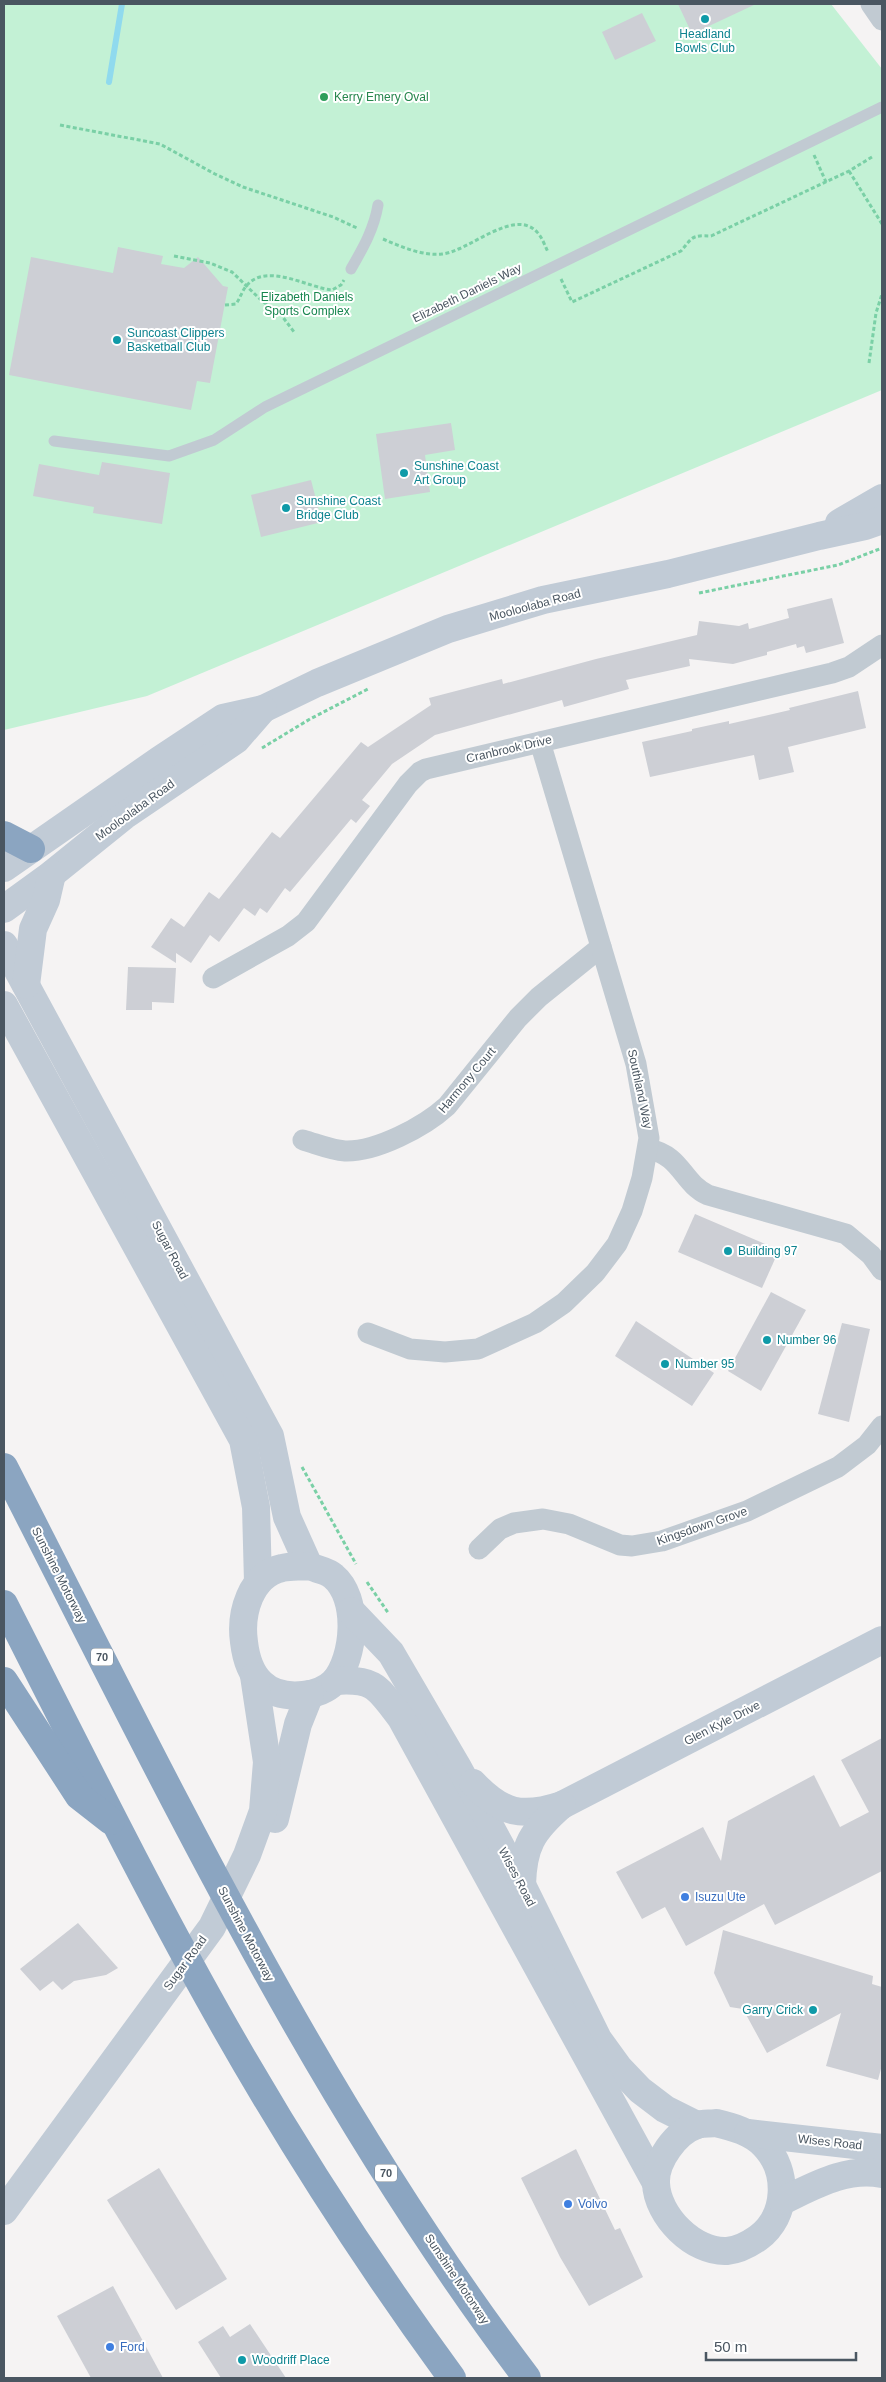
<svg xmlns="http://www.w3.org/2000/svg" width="886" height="2382" font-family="Helvetica,sans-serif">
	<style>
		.green { fill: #c3f1d5 }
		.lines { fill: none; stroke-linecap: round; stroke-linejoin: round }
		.stream { stroke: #90daee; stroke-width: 6 }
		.building { fill: #cdcfd5 }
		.path { stroke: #7ad0a6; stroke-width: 3; stroke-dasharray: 4 2.5; stroke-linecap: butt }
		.lane { stroke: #c1cad2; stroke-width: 11 }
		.street { stroke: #c1cad2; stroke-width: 21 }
		.secondary { stroke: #c1cbd6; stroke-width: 28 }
		.highway { stroke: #8ba5c1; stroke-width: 28 }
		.culture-dot { fill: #0f9aa8; stroke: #fff; stroke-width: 2 }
		.leisure-dot { fill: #2e9e5b; stroke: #fff; stroke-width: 2 }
		.shop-dot { fill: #3f7fe0; stroke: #fff; stroke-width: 2 }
		.labels { text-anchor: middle; stroke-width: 4; stroke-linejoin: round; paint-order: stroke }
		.shield { fill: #fff; stroke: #808990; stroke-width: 1 }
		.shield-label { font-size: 11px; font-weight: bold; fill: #4a5661 }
		.culture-label { font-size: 12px; fill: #0d838f; stroke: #fff; text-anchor: start }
		.leisure-label { font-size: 12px; fill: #27864d; stroke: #fff; text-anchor: start }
		.street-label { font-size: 12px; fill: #4a5661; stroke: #fff }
		.park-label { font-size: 12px; fill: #17864f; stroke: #fff }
		.shop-label { font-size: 12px; fill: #366cbe; stroke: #fff; text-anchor: start }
	</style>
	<rect width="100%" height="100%" fill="#f5f3f3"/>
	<polygon class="green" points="4,4 831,4 882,69 882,390 147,696 4,730"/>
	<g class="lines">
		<polyline class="stream" points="109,82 122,4"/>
	</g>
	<g class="building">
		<polygon points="678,4 756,4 692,34"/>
		<polygon points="642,13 656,41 615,60 602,32"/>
		<polygon points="118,247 163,256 161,264 184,268 198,257 223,286 228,287 210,383 197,381 191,410 9,375 31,257 113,273"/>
		<polygon points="451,423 455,450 425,455 430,492 385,499 376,434"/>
		<polygon points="102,462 170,473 162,524 93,513 94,507 33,496 39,464 99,475"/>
		<polygon points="311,480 322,522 261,537 251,495"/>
		<polygon points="832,598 844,643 806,653 804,646 797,648 796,644 767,652 767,655 733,664 689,659 690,666 626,680 629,689 564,707 562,700 435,735 392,764 362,800 370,806 356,823 351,819 290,892 285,888 267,913 260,908 255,916 244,908 219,942 210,935 191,963 176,953 176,963 151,947 171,918 184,927 209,892 219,899 272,832 280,838 361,742 368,747 431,705 429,698 502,679 503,684 596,659 697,635 699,621 739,626 748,623 749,629 789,618 787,609"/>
		<polygon points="858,691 866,728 788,747 794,772 759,780 754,755 650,777 642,742 692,731 692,729 729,721 729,724 790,710 789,708"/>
		<polygon points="128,967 176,968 174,1003 152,1002 152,1010 126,1010"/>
		<polygon points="695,1214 779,1250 762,1288 678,1252"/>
		<polygon points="771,1292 806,1310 761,1391 728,1371"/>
		<polygon points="636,1321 714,1373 692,1406 615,1356"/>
		<polygon points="842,1323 870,1329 849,1422 818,1414"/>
		<polygon points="882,1738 882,1871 775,1925 764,1904 686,1946 665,1907 642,1919 616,1872 703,1827 721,1861 728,1821 814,1775 840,1827 869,1812 841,1760"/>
		<polygon points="78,1923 118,1968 106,1975 74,1981 62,1990 53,1981 40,1991 20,1969"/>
		<polygon points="723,1930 873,1976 872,1984 882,1987 882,2065 878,2080 826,2066 841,2013 767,2053 743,2009 730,2007 714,1973"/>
		<polygon points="576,2149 615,2230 620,2228 643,2277 589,2306 560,2257 521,2178"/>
		<polygon points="159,2168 227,2279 176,2310 107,2200"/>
		<polygon points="113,2286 163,2378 91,2378 57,2316"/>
		<polygon points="250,2324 286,2378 221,2378 198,2342 223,2326 230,2337"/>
	</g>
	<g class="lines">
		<g class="path">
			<polyline points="60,125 160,144 215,174 243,187 333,217 357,228"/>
			<polyline points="814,155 826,182"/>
			<polyline points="849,171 882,224"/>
			<path d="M383,239C402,247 422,256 442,254C468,252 514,207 537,232C542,237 545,246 548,252"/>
			<polyline points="174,256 210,263 232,272 262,301 279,312 294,332"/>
			<path d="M561,279L572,302L681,251C693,237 691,235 711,236L849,171L872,157"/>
			<path d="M225,305L236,304C241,297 242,290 248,284C269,263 309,288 332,290L341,285L344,280"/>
			<polyline points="869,363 876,313 882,294"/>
			<polyline points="699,593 838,565 882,548"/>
			<polyline points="262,748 310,719 368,689"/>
			<polyline points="302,1467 356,1564"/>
			<polyline points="367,1582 389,1614"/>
		</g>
		<g class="lane">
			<path d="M351,269C363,248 374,229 378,205"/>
			<polyline points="54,441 169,456 214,440 265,407 882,107"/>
		</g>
		<g class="street">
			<polyline points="871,4 882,20"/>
			<polyline points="213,978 288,936 306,922 408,784 420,772 426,769 832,673 849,667 882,645"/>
			<path d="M303,1140C317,1144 331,1150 345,1151C376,1152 424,1127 447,1106L518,1018L539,997L601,947"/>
			<path d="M649,1149C682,1156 682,1183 708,1195L846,1234L871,1255L882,1270"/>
			<polyline points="368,1333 410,1349 445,1352 478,1349 535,1323 564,1303 595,1273 617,1244 632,1211 642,1178 649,1138 636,1064 540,742"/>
			<polyline points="479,1549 500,1529 514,1523 543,1519 569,1524 620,1545 632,1546 662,1541 747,1511 838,1467 867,1445 882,1426"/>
		</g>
		<g class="secondary">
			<polyline points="839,523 882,498"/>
			<polyline points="4,868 158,761 223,718 263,709 317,683 448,629 543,600 668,574 819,536 865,526 882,520"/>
			<polyline points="4,909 52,874 124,816 236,740 263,709"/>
			<polyline points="4,945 270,1436 287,1517 309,1566"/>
			<polyline points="26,985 33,929 46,900 52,874"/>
			<polyline points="4,1005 243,1440 256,1507 258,1582"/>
			<path d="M309,1566C316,1569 328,1571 333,1576C360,1598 355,1658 334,1682C326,1690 314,1694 303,1695C266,1699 248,1677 244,1642C240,1614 250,1575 282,1568C290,1566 300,1567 309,1566Z"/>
			<polyline points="351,1611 391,1653 457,1766 522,1885 598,2039 619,2068 640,2090 665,2109 697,2125"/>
			<path d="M335,1681C375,1678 378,1688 401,1718L656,2183"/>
			<path d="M473,1783C502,1814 522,1818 562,1805L882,1640"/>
			<polyline points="275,1819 298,1724 310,1694"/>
			<path d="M522,1885C523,1846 532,1831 562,1805"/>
			<path d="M716,2123C733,2127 751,2132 764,2145C789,2171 788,2216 758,2238C748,2245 739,2250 727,2251C694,2253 657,2216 656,2183C655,2161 676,2132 697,2125C703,2123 710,2124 716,2123Z"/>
			<polyline points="748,2133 882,2148"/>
			<path d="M782,2201C814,2186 845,2167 882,2174"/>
			<polyline points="4,2211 212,1927 247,1855 263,1811 267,1762 254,1676"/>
		</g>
		<g class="highway">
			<polyline points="4,835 31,849"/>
			<path d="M4,1467C164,1778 315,2098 527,2378"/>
			<path d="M4,1604C74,1741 142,1880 218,2015C289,2141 367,2262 452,2378"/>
			<polyline points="4,1681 79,1796 111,1821"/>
		</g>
	</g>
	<g class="culture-dot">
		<circle cx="705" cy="19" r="5"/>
		<circle cx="117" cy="340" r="5"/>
		<circle cx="404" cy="473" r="5"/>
		<circle cx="286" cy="508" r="5"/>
		<circle cx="728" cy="1251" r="5"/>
		<circle cx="767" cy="1340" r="5"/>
		<circle cx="665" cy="1364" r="5"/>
		<circle cx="813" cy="2010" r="5"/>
		<circle cx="242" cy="2360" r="5"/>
	</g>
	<circle class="leisure-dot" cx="324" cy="97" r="5"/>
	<g class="shop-dot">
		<circle cx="685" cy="1897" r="5"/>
		<circle cx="568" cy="2204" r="5"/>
		<circle cx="110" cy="2347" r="5"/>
	</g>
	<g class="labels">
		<g class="shield">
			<rect x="91" y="1648.5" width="22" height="17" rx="4"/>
			<rect x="375" y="2164.5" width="22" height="17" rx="4"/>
		</g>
		<g class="shield-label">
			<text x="102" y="1661">70</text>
			<text x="386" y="2177">70</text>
		</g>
		<g class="culture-label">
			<text x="705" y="38" text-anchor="middle">Headland<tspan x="705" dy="14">Bowls Club</tspan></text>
			<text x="127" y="337">Suncoast Clippers<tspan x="127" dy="14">Basketball Club</tspan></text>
			<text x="414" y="470">Sunshine Coast<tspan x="414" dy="14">Art Group</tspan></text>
			<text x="296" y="505">Sunshine Coast<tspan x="296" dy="14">Bridge Club</tspan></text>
			<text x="738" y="1255">Building 97</text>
			<text x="777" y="1344">Number 96</text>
			<text x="675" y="1368">Number 95</text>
			<text x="803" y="2014" text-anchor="end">Garry Crick</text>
			<text x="252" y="2364">Woodriff Place</text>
		</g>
		<g class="leisure-label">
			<text x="334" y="101">Kerry Emery Oval</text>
		</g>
		<g class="street-label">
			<text transform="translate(467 293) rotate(-26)" y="4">Elizabeth Daniels Way</text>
			<text transform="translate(535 605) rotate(-15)" y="4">Mooloolaba Road</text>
			<text transform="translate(509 749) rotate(-13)" y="4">Cranbrook Drive</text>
			<text transform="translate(135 810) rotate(-36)" y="4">Mooloolaba Road</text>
			<text transform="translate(467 1080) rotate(-50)" y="4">Harmony Court</text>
			<text transform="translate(640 1089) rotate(78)" y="4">Southland Way</text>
			<text transform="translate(170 1250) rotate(62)" y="4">Sugar Road</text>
			<text transform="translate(702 1526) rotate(-19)" y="4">Kingsdown Grove</text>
			<text transform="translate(59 1575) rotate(63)" y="4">Sunshine Motorway</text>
			<text transform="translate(722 1723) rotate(-27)" y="4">Glen Kyle Drive</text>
			<text transform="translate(517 1877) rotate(62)" y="4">Wises Road</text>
			<text transform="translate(246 1934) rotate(62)" y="4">Sunshine Motorway</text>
			<text transform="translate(185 1963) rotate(-54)" y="4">Sugar Road</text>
			<text transform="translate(830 2142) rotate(6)" y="4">Wises Road</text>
			<text transform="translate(457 2279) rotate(56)" y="4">Sunshine Motorway</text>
		</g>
		<g class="park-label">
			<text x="307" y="301">Elizabeth Daniels<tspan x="307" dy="14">Sports Complex</tspan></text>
		</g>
		<g class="shop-label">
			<text x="695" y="1901">Isuzu Ute</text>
			<text x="578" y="2208">Volvo</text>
			<text x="120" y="2351">Ford</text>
		</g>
	</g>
	<rect width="886" height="2382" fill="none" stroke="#4a5661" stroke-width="10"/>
	<path d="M706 2352v8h150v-8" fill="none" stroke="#4a5661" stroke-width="2.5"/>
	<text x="714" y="2352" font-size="15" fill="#4a5661" stroke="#ffffff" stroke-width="4" paint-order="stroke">50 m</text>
</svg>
